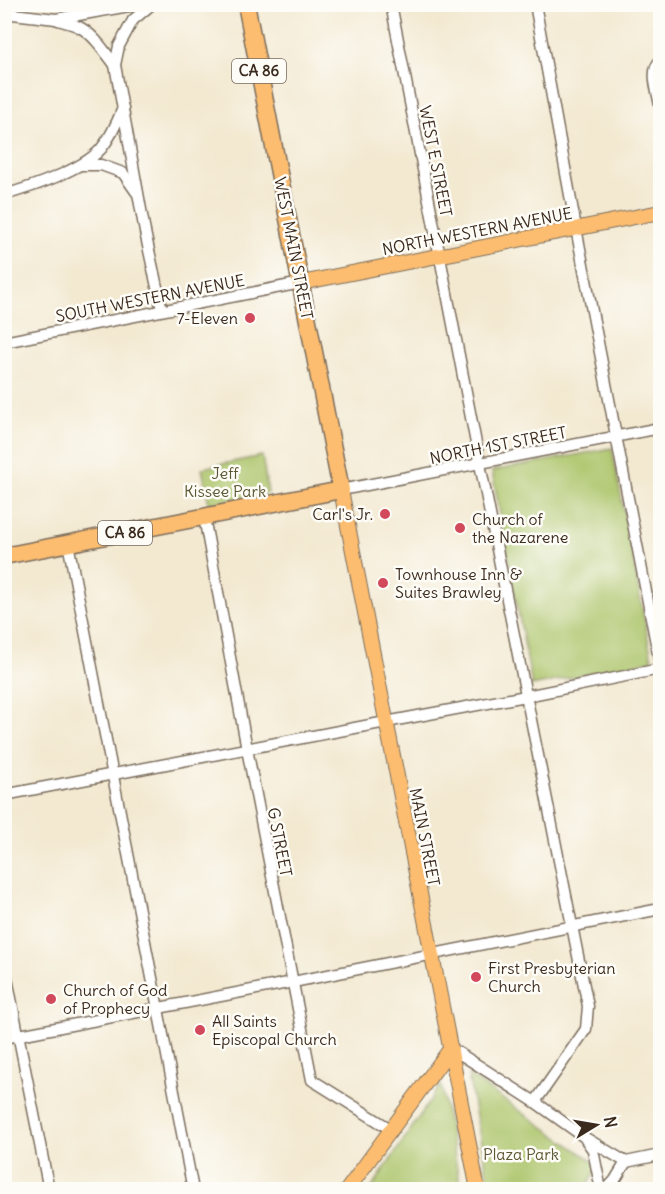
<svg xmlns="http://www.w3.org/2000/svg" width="665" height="1194" font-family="Delius,sans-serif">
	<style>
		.green { fill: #acc469; stroke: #747744; stroke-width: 1.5 }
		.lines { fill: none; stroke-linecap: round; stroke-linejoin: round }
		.minor-casing { stroke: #7b6d5d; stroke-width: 13 }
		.major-casing { stroke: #7b6d5d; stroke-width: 16 }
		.highway-casing { stroke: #7b6d5d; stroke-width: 19 }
		.minor { stroke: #fff; stroke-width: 10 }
		.major { stroke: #fcbd6f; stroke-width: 14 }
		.highway { stroke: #fcbd6f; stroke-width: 16 }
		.poi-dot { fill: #d1495b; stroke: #fdfcf7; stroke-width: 2 }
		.labels { text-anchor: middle; stroke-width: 5; stroke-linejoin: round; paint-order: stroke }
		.shield { fill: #fdfcf7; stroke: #75695f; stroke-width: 1.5 }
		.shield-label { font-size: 15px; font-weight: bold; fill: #3b2a1e }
		.street-label { font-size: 16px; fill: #3b2a1e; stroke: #fdfcf7 }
		.poi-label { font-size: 16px; fill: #3b2a1e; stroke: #fdfcf7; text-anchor: start }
		.park-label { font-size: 16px; fill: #5d5834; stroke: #fdfcf7 }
	</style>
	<rect width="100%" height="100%" fill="#fdfcf7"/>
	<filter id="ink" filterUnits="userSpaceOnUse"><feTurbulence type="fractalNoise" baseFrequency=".0167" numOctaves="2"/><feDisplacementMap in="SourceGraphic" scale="12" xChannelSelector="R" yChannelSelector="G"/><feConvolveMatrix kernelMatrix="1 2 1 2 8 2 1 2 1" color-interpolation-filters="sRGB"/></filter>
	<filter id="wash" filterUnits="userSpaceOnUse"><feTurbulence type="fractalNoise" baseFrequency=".008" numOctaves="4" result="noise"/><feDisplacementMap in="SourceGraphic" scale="24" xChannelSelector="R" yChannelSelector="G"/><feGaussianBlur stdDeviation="1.35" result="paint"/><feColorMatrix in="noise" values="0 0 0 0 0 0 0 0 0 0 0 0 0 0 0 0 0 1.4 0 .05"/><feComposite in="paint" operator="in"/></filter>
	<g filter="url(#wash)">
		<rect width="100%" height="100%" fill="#f3e9d1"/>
		<g class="green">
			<polygon points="612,448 652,660 532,686 492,471"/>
			<polygon points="262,456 268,493 209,504 202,468"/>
			<polygon points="468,1075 600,1166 584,1189 490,1189"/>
			<polygon points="441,1084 461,1189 371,1189"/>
		</g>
	</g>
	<g filter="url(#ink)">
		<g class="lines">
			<g class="minor-casing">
				<g id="minor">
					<polyline points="152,4 133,20 119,46 115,65 145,232 162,310"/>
					<polyline points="391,4 480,464 588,1006 586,1029 535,1102"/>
					<polyline points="535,4 576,228 660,664"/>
					<polyline points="4,13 56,19 140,4"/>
					<path d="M58,20C65,22 74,24 81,28C95,36 105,52 115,65"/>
					<path d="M660,61C649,71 658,92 660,106"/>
					<polyline points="81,165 101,165 123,173 137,193"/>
					<path d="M4,195C32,187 82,170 101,149C111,137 117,123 123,108"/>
					<polyline points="4,342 301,283"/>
					<polyline points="341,490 660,428"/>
					<polyline points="204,517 247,749 312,1080 392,1130"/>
					<polyline points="68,543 193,1190"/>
					<polyline points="4,795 386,722 526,696 660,669"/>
					<polyline points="4,963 49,1190"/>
					<polyline points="4,1038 293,982 660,909"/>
					<polyline points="451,1048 535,1102 584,1137 626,1162"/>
					<polyline points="586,1140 593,1150 601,1190"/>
					<polyline points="626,1162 660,1155"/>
					<polyline points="606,1190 615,1180 626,1162"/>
				</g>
			</g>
			<g class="major-casing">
				<g id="major">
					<polyline points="301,283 660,212"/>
					<polyline points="341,490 478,1190"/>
					<polyline points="347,1190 451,1048"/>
				</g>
			</g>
			<g class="highway-casing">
				<polyline id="highway" points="4,556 341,490 246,4"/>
			</g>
			<use href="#minor" class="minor"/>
			<use href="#major" class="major"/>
			<use href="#highway" class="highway"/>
		</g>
	</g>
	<g class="poi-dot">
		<circle cx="250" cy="318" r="6"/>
		<circle cx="385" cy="514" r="6"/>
		<circle cx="460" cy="528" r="6"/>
		<circle cx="383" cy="583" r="6"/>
		<circle cx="476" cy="977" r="6"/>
		<circle cx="51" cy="999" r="6"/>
		<circle cx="200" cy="1030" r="6"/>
	</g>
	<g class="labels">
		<g class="shield">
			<rect x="232" y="59" width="54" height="24" rx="4.5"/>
			<rect x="98" y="521" width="54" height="24" rx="4.5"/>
		</g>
		<g class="shield-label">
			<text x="259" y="76">CA 86</text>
			<text x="125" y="538">CA 86</text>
		</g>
		<g class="street-label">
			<text transform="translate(436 161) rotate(79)" y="6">WEST E STREET</text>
			<text transform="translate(477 231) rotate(-11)" y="6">NORTH WESTERN AVENUE</text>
			<text transform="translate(294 248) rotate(79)" y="6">WEST MAIN STREET</text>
			<text transform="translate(150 298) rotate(-11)" y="6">SOUTH WESTERN AVENUE</text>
			<text transform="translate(498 445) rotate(-11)" y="6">NORTH 1ST STREET</text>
			<text transform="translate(425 837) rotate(79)" y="6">MAIN STREET</text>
			<text transform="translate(280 842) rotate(79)" y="6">G STREET</text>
		</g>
		<g class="poi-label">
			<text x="238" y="324" text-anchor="end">7-Eleven</text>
			<text x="373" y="520" text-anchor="end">Carl's Jr.</text>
			<text x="472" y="525">Church of<tspan x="472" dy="18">the Nazarene</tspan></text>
			<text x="395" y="580">Townhouse Inn &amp;<tspan x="395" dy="18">Suites Brawley</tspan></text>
			<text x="488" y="974">First Presbyterian<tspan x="488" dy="18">Church</tspan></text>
			<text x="63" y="996">Church of God<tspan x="63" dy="18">of Prophecy</tspan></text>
			<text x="212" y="1027">All Saints<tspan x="212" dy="18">Episcopal Church</tspan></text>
		</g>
		<g class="park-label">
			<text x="225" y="479">Jeff<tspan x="225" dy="18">Kissee Park</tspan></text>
			<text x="521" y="1160">Plaza Park</text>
		</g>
	</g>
	<rect width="665" height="1194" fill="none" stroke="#fdfcf7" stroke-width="24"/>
	<g transform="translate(596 1125) rotate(79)" stroke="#fdfcf7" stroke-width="4.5" paint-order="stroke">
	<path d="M0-4.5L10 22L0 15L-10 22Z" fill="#3b2a1e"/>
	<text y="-9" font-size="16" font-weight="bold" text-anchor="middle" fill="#3b2a1e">N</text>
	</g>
</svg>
